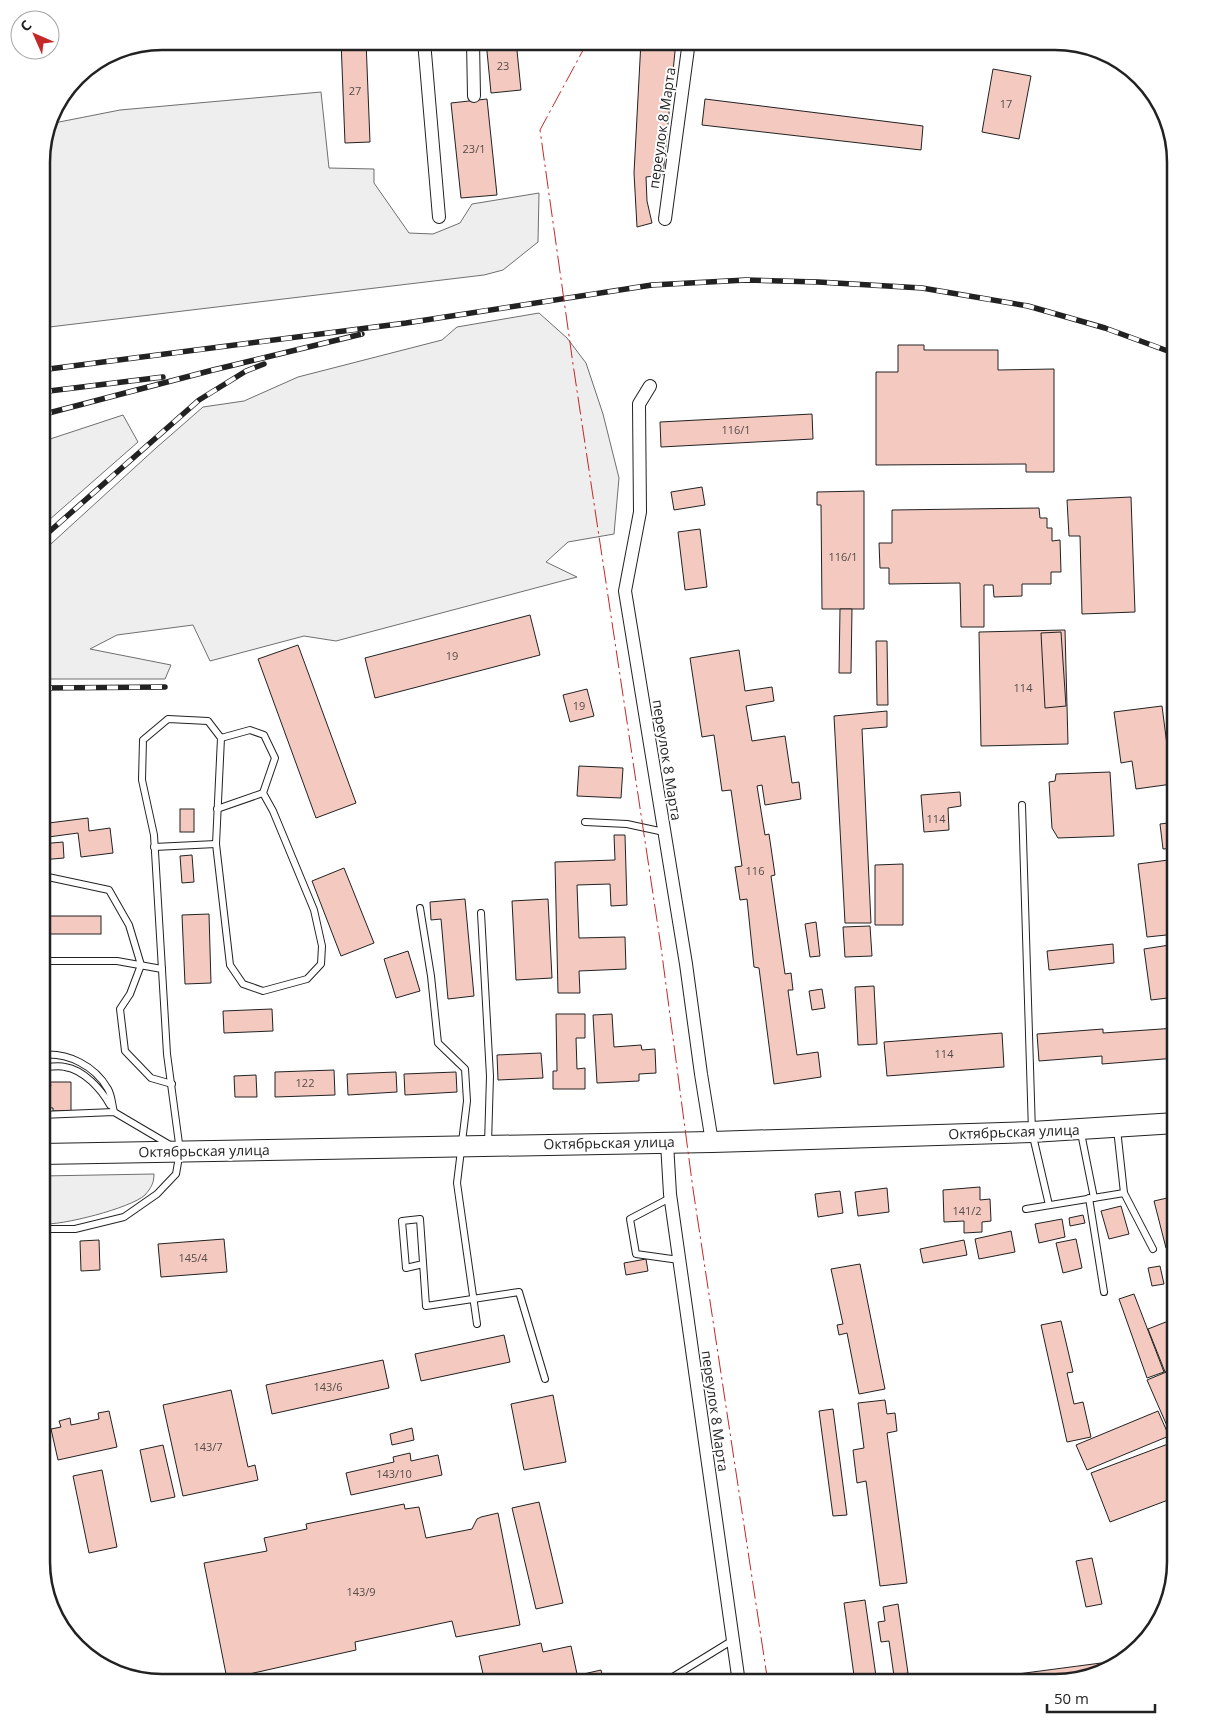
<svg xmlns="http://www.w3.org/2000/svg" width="1217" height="1724" font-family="'Open Sans',sans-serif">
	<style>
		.green { fill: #eee; stroke: #6f6f6f }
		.building { fill: #f3c9c0; stroke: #222 }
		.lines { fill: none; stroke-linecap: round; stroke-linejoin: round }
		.service-casing { stroke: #222; stroke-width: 8 }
		.minor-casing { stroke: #222; stroke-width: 14 }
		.primary-casing { stroke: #222; stroke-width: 22 }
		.service { stroke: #fff; stroke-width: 6 }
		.minor { stroke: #fff; stroke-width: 12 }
		.primary { stroke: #fff; stroke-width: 20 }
		.rail-casing { stroke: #222; stroke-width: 5.5 }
		.rail { stroke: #fff; stroke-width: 4; stroke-dasharray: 11; stroke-linecap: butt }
		.power { stroke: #c62828; stroke-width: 1; stroke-dasharray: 18 4 2.5 4; stroke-linecap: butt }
		.labels { text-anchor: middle; stroke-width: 4; stroke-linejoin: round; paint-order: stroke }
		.number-label { font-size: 11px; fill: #564c4a }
		.street-label { font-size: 14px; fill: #222; stroke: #fff }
		.rim { fill: none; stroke: #222; stroke-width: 2.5 }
	</style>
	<rect width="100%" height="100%" fill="#fff"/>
	<g class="green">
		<polygon points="321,92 329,168 374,169 374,183 409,233 433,234 460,223 472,204 539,193 538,242 503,270 484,275 41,328 42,154 49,124 120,110"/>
		<polygon points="539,313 567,338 586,363 603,414 619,478 614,534 568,542 546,562 577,577 336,641 304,636 210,661 193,625 117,635 90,649 171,665 165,679 41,679 41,553 156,448 203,407 244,401 298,377 442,340 457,327"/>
		<polygon points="123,415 138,442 41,527 41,442"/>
		<path d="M154,1174C154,1183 151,1188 145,1195C131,1208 61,1226 41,1224V1176Z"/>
	</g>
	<g class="building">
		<polygon points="341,41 366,41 370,142 345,143"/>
		<polygon points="486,41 516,41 521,90 491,93"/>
		<polygon points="641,41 676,41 663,175 646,177 647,201 652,223 637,227 634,173"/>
		<polygon points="993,69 1031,76 1019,139 982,132"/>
		<polygon points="487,99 497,195 461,198 451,103"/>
		<polygon points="705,99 923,126 921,150 702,125"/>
		<polygon points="898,345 924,345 924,350 998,350 998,370 1054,369 1054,472 1026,472 1026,464 876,465 876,372 898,372"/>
		<polygon points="812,414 813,439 661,447 660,422"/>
		<polygon points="702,487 705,505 674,510 671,492"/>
		<polygon points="864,491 864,609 822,609 821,505 817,505 817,492"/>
		<polygon points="1131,497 1135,612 1082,614 1080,536 1069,536 1067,500"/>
		<polygon points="1039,508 1040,518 1047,518 1047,528 1052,528 1052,541 1060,540 1061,572 1051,572 1051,584 1022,584 1022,596 994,597 993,585 984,585 984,627 961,627 960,583 889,584 889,568 880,568 879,543 892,543 892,510"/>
		<polygon points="700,529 707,587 685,590 678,532"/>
		<polygon points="840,609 852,609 851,673 839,673"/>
		<polygon points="530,615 540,655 375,698 365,658"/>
		<polygon points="1065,630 1068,744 981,746 979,632"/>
		<polygon points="1061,632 1066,706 1045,708 1041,633"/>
		<polygon points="876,641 887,641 888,705 877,705"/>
		<polygon points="298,645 356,803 316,818 258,659"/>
		<polygon points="739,650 745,691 772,687 774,701 746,706 752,741 785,736 792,783 799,782 801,799 765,805 762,785 757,786 765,835 769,834 775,875 771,876 785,974 791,973 793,990 788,990 797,1055 818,1052 821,1077 774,1084 759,968 754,967 747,899 740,900 735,867 742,866 731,790 722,791 714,735 702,737 690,658"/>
		<polygon points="587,689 594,716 570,722 563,695"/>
		<polygon points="1162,706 1172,784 1136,789 1132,761 1121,763 1114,712"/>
		<polygon points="887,711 887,727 862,729 871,923 845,923 834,716"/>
		<polygon points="579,766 623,768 621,798 577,796"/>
		<polygon points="1110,772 1114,836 1058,838 1052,828 1049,782 1055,781 1056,774"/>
		<polygon points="960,792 961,806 948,808 949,830 924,832 921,795"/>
		<rect x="180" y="809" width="14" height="23"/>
		<polygon points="88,818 89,831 110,828 113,853 81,857 78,833 41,838 41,824"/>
		<polygon points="1176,822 1176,848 1163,849 1160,824"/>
		<polygon points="614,835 625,835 627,905 611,906 610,884 577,885 579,938 625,937 626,969 579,971 580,993 558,993 555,862 615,860"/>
		<polygon points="63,842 64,858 41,860 41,844"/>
		<polygon points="192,855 194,882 182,883 180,856"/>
		<polygon points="1176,859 1176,934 1147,937 1138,864"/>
		<polygon points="903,864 903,925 875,925 875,865"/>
		<polygon points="344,868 374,943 341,956 312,881"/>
		<polygon points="465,899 474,996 448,999 441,919 431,920 430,902"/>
		<polygon points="548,899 552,978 516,980 512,901"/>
		<polygon points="209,914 211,983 185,984 182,915"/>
		<rect x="42" y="916" width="59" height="18"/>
		<polygon points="816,922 820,956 810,957 805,924"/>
		<polygon points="870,926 872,956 845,957 843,927"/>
		<polygon points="1113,944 1114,963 1049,970 1047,951"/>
		<polygon points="1176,944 1176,997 1151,1000 1144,949"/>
		<polygon points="408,951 420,991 396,998 384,959"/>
		<polygon points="874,986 877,1044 858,1045 855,987"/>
		<polygon points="822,989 825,1008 812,1010 809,991"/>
		<polygon points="272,1009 273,1031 224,1033 223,1011"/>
		<polygon points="556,1014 585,1014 585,1038 576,1038 577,1069 585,1068 585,1089 553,1089 553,1071 557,1071"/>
		<polygon points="612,1014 614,1047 641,1045 642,1050 655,1049 656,1073 639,1074 639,1081 597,1083 593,1015"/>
		<polygon points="1176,1028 1176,1058 1102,1064 1102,1056 1039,1061 1037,1034 1103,1029 1103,1033"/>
		<polygon points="1002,1033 1004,1067 887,1076 884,1042"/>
		<polygon points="541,1053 543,1078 498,1080 497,1055"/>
		<polygon points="334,1070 335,1095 275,1097 275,1072"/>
		<polygon points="396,1072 397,1092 348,1095 347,1074"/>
		<polygon points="456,1072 457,1092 405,1095 404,1074"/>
		<polygon points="256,1075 257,1097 235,1097 234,1076"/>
		<polygon points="50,1082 71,1082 71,1111 53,1111 53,1108 41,1107 41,1086 51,1086"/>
		<polygon points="980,1187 980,1200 990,1199 991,1221 982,1222 982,1232 964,1233 964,1221 944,1222 943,1190"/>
		<polygon points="887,1188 889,1212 858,1216 855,1192"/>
		<polygon points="840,1191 843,1213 818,1217 815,1194"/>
		<polygon points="1176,1196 1176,1245 1166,1248 1154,1201"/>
		<polygon points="1121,1206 1129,1234 1109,1239 1101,1211"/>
		<polygon points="1083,1215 1085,1223 1070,1226 1069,1218"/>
		<polygon points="1062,1219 1065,1237 1039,1243 1035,1224"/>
		<polygon points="1011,1231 1015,1252 979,1259 975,1239"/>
		<polygon points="48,1234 50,1277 41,1278 41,1235"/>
		<polygon points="224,1239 227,1272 161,1277 158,1244"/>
		<polygon points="1076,1239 1082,1268 1063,1273 1056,1243"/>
		<polygon points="99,1240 100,1270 81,1271 80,1241"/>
		<polygon points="964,1240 967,1255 923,1263 920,1249"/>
		<polygon points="646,1259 648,1271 626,1275 624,1263"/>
		<polygon points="860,1264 885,1389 859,1394 847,1333 839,1335 837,1325 843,1324 831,1269"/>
		<polygon points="1160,1266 1164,1284 1152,1286 1148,1268"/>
		<polygon points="1134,1294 1164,1372 1147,1378 1119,1299"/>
		<polygon points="1176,1318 1176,1367 1165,1372 1148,1329"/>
		<polygon points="1061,1321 1073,1372 1067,1373 1074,1404 1083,1402 1091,1437 1067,1442 1041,1325"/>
		<polygon points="504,1335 510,1362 421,1381 415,1354"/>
		<polygon points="383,1360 389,1388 272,1414 266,1385"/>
		<polygon points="1176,1368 1176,1433 1171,1435 1147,1380"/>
		<polygon points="231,1390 248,1467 255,1465 258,1480 183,1496 163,1405"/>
		<polygon points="553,1395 566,1462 524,1470 511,1404"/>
		<polygon points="885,1400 887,1414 895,1413 897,1431 887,1433 907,1583 880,1586 866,1481 857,1483 853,1450 864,1448 858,1403"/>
		<polygon points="833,1409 847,1515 833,1516 819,1411"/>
		<polygon points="109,1411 117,1447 58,1460 51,1429 61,1427 59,1421 70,1418 71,1425 99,1419 98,1413"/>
		<polygon points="1158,1411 1169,1436 1087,1470 1076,1445"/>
		<polygon points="412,1428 414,1440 392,1445 390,1434"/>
		<polygon points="1176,1441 1176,1497 1110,1522 1091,1473"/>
		<polygon points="163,1445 175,1497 151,1502 140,1450"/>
		<polygon points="41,1448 48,1476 41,1478"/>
		<polygon points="410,1453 411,1461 438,1455 442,1475 351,1495 346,1473 394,1462 393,1457"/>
		<polygon points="102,1470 117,1547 89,1553 73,1476"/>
		<polygon points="539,1502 563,1603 536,1609 512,1508"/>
		<polygon points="404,1504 405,1509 419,1507 426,1538 472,1529 477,1519 481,1517 498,1513 520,1625 456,1637 452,1621 355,1642 356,1650 227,1679 204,1563 267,1551 264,1538 307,1529 306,1524"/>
		<polygon points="1176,1506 1176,1531 1168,1508"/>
		<polygon points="1092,1558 1102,1604 1086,1607 1076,1561"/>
		<polygon points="865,1600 877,1683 855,1683 844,1603"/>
		<polygon points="898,1604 908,1673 894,1676 889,1641 881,1642 878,1622 885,1621 883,1607"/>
		<polygon points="541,1643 543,1652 571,1646 577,1674 536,1683 485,1683 479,1656"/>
		<polygon points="1101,1663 1102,1670 1056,1683 949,1683"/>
		<polygon points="601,1670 604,1683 544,1683"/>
	</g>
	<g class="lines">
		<g class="service-casing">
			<g id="service">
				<polyline points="1022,805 1032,1132 1049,1205"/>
				<polyline points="217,809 263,793"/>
				<polyline points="585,822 627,824 664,832"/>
				<polyline points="154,847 216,844"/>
				<polyline points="41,878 48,877 109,890 129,925 141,965 130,994 120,1009 125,1051 151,1078 172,1084"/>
				<polyline points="420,908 431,976 438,1043 465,1069 467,1101 457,1183 477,1324"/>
				<polyline points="481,913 490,1076 488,1144"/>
				<polyline points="41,961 117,961 162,969"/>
				<path d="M41,1055C68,1052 95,1066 108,1089C112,1096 112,1105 114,1112"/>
				<path d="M41,1068C49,1067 58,1065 65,1067C84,1070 101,1089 110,1105"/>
				<polyline points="41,1115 114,1112 170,1145"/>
				<polyline points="1117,1129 1124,1193 1153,1249"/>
				<polyline points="1081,1133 1094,1198"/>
				<polyline points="670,1198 630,1219 636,1254 679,1260"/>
				<polyline points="1089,1198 1104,1292"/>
				<polyline points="1026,1209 1124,1193"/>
				<polyline points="41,1229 75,1229 124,1217 157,1194 176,1174 180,1151 167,1054 154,835 142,780 143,740 168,719 208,721 221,738 216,844 230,965 243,984 263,991 307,979 321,964 322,946 314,910 273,811 263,793 275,758 264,735 250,730 221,738"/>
				<polyline points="423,1264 406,1268 402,1221 420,1219 426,1306 519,1292 545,1379"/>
				<polyline points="663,1683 733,1640"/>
			</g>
		</g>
		<g class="minor-casing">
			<g id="minor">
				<polyline points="424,41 439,217"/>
				<polyline points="473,41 474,96"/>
				<polyline points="665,219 689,41"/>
				<polyline points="650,386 639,404 640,512 625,591 686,964 701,1074 712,1142"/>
				<polyline points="667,1143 670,1194 739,1683"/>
			</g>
		</g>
		<g class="primary-casing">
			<polyline id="primary" points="41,1154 712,1142 1032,1132 1176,1123"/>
		</g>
		<use href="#service" class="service"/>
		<use href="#minor" class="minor"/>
		<use href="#primary" class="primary"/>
		<g class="rail-casing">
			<g id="rail">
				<polyline points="41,370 406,323 652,285 746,280 818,282 922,288 1028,306 1105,328 1176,354"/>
				<polyline points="41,392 163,377"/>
				<polyline points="41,415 213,370 362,334"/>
				<polyline points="41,539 199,400 246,371 264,364"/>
				<polyline points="41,688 165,687"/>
			</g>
		</g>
		<use href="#rail" class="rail"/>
		<polyline class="power" points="588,41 540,130 573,364 661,947 693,1189 768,1683"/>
	</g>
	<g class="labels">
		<g class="number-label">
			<text x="503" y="70">23</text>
			<text x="355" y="95">27</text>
			<text x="1006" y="108">17</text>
			<text x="474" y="153">23/1</text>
			<text x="736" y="434">116/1</text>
			<text x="843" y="561">116/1</text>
			<text x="452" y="660">19</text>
			<text x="1023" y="692">114</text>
			<text x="579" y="710">19</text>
			<text x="936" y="823">114</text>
			<text x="755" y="875">116</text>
			<text x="944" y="1058">114</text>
			<text x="305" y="1087">122</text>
			<text x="967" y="1215">141/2</text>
			<text x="193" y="1262">145/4</text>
			<text x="328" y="1391">143/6</text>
			<text x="208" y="1451">143/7</text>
			<text x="394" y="1478">143/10</text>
			<text x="361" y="1596">143/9</text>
		</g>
		<g class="street-label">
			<text transform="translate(662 128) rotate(-82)" y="5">переулок 8 Марта</text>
			<text transform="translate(667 760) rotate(81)" y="5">переулок 8 Марта</text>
			<text transform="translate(1014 1132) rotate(-2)" y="5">Октябрьская улица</text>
			<text transform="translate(609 1143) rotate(-1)" y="5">Октябрьская улица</text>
			<text transform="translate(204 1151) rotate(-1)" y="5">Октябрьская улица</text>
			<text transform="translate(715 1411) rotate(82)" y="5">переулок 8 Марта</text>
		</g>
	</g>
	<path d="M0 0H1217V1724H0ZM162 50H1055A112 112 0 0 1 1167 162V1562A112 112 0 0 1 1055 1674H162A112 112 0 0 1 50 1562V162A112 112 0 0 1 162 50Z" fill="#fff" fill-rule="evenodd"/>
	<path class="rim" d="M162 50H1055A112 112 0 0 1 1167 162V1562A112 112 0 0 1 1055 1674H162A112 112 0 0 1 50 1562V162A112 112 0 0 1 162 50Z"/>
	<g transform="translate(35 35) rotate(315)"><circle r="24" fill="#ffffff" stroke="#a7a7a7"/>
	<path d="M0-4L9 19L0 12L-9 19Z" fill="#c62828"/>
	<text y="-8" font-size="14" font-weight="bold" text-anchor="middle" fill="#222222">С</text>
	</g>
	<path d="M1047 1704v8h108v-8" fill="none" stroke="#222222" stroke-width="2.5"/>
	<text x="1054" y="1704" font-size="15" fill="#222222" stroke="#ffffff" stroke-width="4" paint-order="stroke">50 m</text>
</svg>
